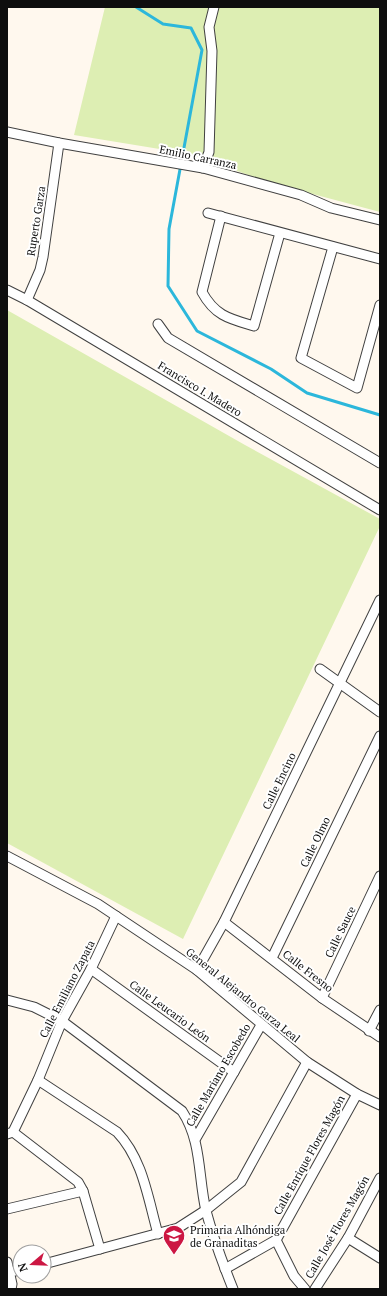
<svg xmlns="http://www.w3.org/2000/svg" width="387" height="1296" font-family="'PT Serif',serif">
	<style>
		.green { fill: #ddeeb3 }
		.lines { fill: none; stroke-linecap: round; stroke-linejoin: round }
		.stream { stroke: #2cb7db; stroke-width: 3 }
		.minor-casing { stroke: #414141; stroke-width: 11 }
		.minor { stroke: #fff; stroke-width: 9 }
		.labels { text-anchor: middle; stroke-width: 4; stroke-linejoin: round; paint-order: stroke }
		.street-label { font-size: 11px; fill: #0e0e0e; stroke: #fff }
		.poi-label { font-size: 11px; fill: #0e0e0e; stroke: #fff; text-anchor: start }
	</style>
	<rect width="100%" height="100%" fill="#fff8ee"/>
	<g class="green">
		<polygon points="105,7 380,7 380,212 268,182 190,154 74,135"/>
		<polygon points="7,310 245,445 380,519 380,526 183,939 7,843"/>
	</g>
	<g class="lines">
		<polyline class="stream" points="136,7 163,24 191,28 202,50 169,229 168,286 197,331 271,369 307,393 380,415"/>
		<g class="minor-casing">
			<g id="minor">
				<polyline points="7,132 59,143 203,168 301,195 331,208 380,220"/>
				<polyline points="203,168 209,152 212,51 209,27 214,7"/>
				<polyline points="208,213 380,259"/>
				<path d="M221,216L202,292C215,316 230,319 254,326L280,233"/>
				<polyline points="333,247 301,358 357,388 380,305"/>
				<polyline points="7,290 27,300 380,510"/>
				<polyline points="27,300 40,270 43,257 59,143"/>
				<polyline points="158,324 168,338 380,463"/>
				<polyline points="320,669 380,712"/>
				<polyline points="7,856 98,904 197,970 307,1062 357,1094 380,1105"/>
				<polyline points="224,922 322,998 380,1037"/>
				<polyline points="272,958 380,736"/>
				<polyline points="91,969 234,1072"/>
				<polyline points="197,970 224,922 380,600"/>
				<polyline points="322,998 380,876"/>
				<path d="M7,1000L34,1007L62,1021L182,1111C202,1141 198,1177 206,1211C213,1237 223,1264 233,1289"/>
				<polyline points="369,1031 380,1010"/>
				<path d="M38,1080L117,1132C143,1159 148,1199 158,1234"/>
				<polyline points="13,1132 78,1182 83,1191 100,1249"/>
				<polyline points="7,1134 13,1132 38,1080 62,1021 91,969 116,916"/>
				<polyline points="196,1138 261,1025"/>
				<polyline points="7,1209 83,1191"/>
				<polyline points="348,1238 380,1258"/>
				<polyline points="276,1240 294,1276 305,1289"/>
				<polyline points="7,1262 12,1284 11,1289"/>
				<polyline points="44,1264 178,1228 206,1210 241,1182 307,1062"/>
				<polyline points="225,1269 276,1240 357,1094"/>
				<polyline points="9,1272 20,1270"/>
				<polyline points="315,1289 348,1238 380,1178"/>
			</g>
		</g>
		<use href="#minor" class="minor"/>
	</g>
	<defs>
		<g id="school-pin" transform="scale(1.15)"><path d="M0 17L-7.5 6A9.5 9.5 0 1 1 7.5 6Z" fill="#cc1743" stroke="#fff"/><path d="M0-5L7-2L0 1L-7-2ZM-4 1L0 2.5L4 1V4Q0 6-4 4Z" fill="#fff"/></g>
	</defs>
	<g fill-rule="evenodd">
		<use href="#school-pin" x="174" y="1236"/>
	</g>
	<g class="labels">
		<g class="street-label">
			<text transform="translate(198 157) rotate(12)" y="4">Emilio Carranza</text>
			<text transform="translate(36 221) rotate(-81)" y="4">Ruperto Garza</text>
			<text transform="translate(200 389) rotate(31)" y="4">Francisco I. Madero</text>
			<text transform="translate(279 781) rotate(-64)" y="4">Calle Encino</text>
			<text transform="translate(315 842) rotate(-64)" y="4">Calle Olmo</text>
			<text transform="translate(340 932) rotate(-64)" y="4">Calle Sauce</text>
			<text transform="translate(308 971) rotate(38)" y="4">Calle Fresno</text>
			<text transform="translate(67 989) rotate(-63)" y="4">Calle Emiliano Zapata</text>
			<text transform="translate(243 995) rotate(39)" y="4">General Alejandro Garza Leal</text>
			<text transform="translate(170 1011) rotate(36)" y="4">Calle Leucario León</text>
			<text transform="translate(218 1075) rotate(-60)" y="4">Calle Mariano Escobedo</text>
			<text transform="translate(309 1155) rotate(-61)" y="4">Calle Enrique Flores Magón</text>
			<text transform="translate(337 1227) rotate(-60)" y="4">Calle José Flores Magón</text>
		</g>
		<g class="poi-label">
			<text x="190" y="1234">Primaria Alhóndiga<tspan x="190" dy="13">de Granaditas</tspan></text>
		</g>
	</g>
	<rect width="387" height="1296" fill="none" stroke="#0e0e0e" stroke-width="16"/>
	<g transform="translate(32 1264) rotate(251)"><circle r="19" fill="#ffffff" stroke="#9f9f9f"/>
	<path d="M0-3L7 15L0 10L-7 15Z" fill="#cc1743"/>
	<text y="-6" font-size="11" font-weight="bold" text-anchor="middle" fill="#0e0e0e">N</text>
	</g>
</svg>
